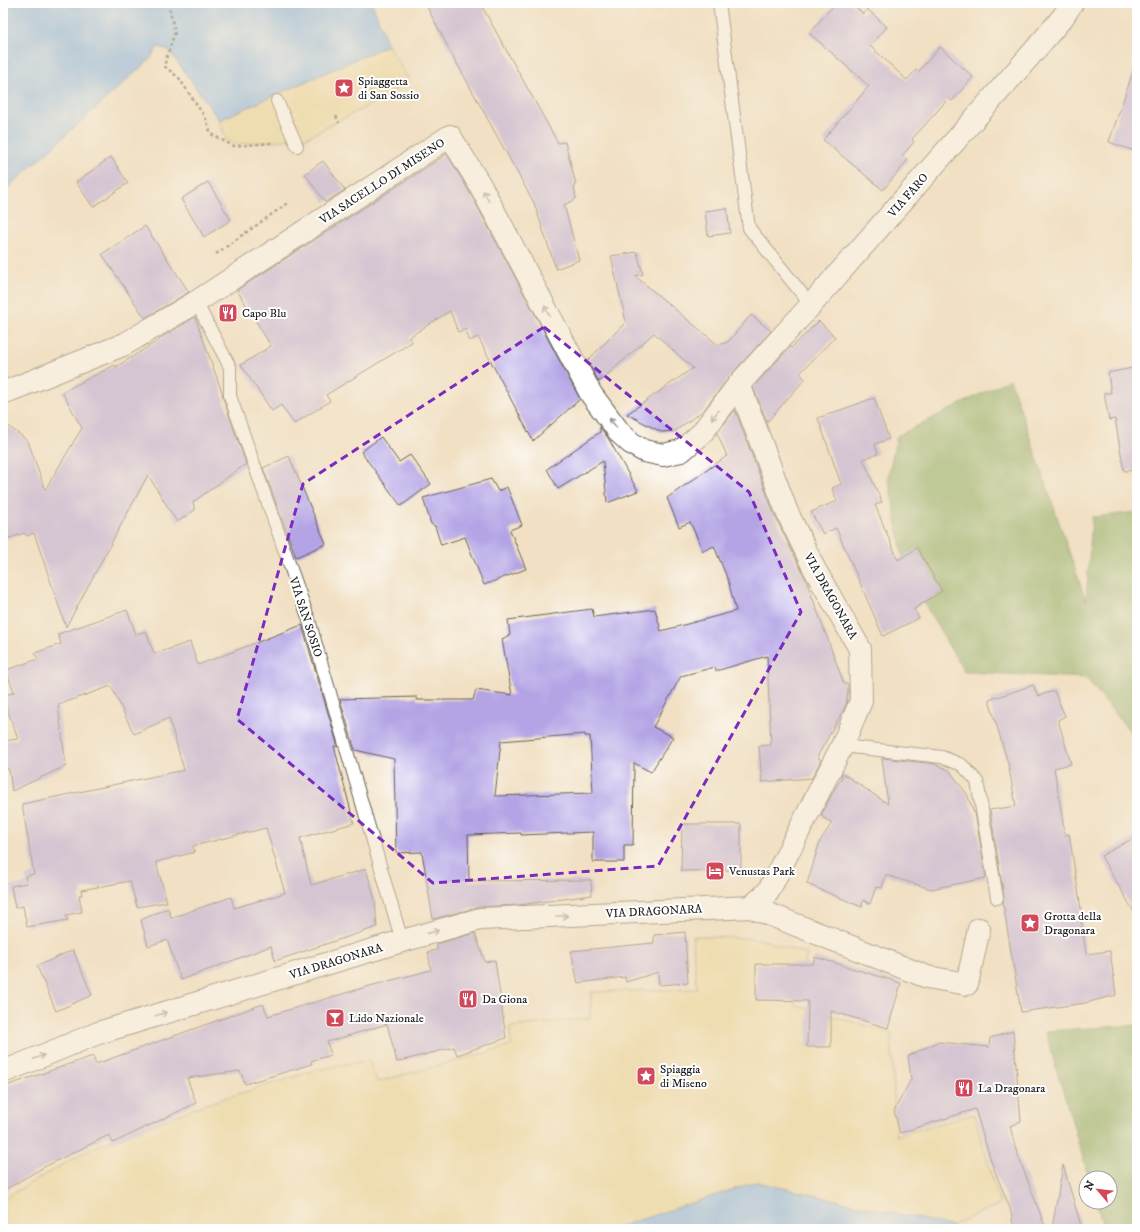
<svg xmlns="http://www.w3.org/2000/svg" width="1140" height="1232" font-family="'IM FELL DW Pica',serif">
	<style>
		.forest { fill: #84ac62; stroke: #50643f }
		.sand { fill: #eeda9e; stroke: #857b5d }
		.water { fill: #81b7f0; stroke: #4e6a86 }
		.building { fill: #b4a4e5; fill-rule: evenodd }
		.lines { fill: none; stroke-linecap: round; stroke-linejoin: round }
		.service-casing { stroke: #676156; stroke-width: 14 }
		.minor-casing { stroke: #676156; stroke-width: 24 }
		.path { stroke: #676156; stroke-width: 2.5; stroke-dasharray: 3 3; stroke-linecap: butt }
		.service { stroke: #fff; stroke-width: 12 }
		.minor { stroke: #fff; stroke-width: 22 }
		.oneway { stroke: #999 }
		.marked { fill: none; stroke: #7b2cbf; stroke-width: 3; stroke-dasharray: 8 5; stroke-linejoin: round }
		.labels { text-anchor: middle; stroke-width: 4; stroke-linejoin: round; paint-order: stroke }
		.poi-label { font-size: 12px; fill: #1c1c1c; stroke: #fff; text-anchor: start }
		.street-label { font-size: 12px; fill: #1c1c1c; stroke: #fff }
	</style>
	<rect width="100%" height="100%" fill="#fff"/>
	<filter id="ink" filterUnits="userSpaceOnUse"><feTurbulence type="fractalNoise" baseFrequency=".025" numOctaves="2"/><feDisplacementMap in="SourceGraphic" scale="8" xChannelSelector="R" yChannelSelector="G"/><feConvolveMatrix kernelMatrix="1 2 1 2 8 2 1 2 1" color-interpolation-filters="sRGB"/></filter>
	<filter id="wash" filterUnits="userSpaceOnUse"><feTurbulence type="fractalNoise" baseFrequency=".012" numOctaves="4" result="noise"/><feDisplacementMap in="SourceGraphic" scale="16" xChannelSelector="R" yChannelSelector="G"/><feGaussianBlur stdDeviation="0.9" result="paint"/><feColorMatrix in="noise" values="0 0 0 0 0 0 0 0 0 0 0 0 0 0 0 0 0 1.4 0 .05"/><feComposite in="paint" operator="in"/></filter>
	<g filter="url(#wash)">
		<rect width="100%" height="100%" fill="#f1e0c3"/>
		<g class="forest">
			<polygon points="1010,379 1086,601 1092,517 1137,512 1137,740 1086,678 964,672 905,570 888,476 897,436"/>
			<polygon points="1137,1025 1137,1229 1104,1229 1096,1202 1110,1202 1110,1178 1089,1178 1045,1031"/>
		</g>
		<g class="sand">
			<polygon points="388,45 409,80 386,96 306,138 238,144 227,141 219,120"/>
			<polygon points="692,936 759,939 807,954 794,1005 891,1033 896,1136 974,1114 1000,1204 951,1226 756,1182 612,1229 3,1229 3,1199 88,1150 203,1105 316,1070 369,1060 377,1082 511,1046 510,1027 590,1018 591,992 697,989"/>
		</g>
		<g class="water">
			<polygon points="3,3 372,3 388,45 219,120 169,50 158,47 150,59 3,192"/>
			<polygon points="756,1182 951,1226 951,1229 612,1229"/>
		</g>
		<g id="blocks">
			<g class="building">
				<polygon points="425,3 480,3 558,143 565,142 576,184 574,185 576,199 564,205 579,260 556,269 534,203 449,49"/>
				<polygon points="836,3 851,3 863,14 867,9 887,27 870,46 907,80 916,70 918,72 940,47 973,77 952,101 949,98 912,139 914,142 902,156 908,160 883,190 823,140 869,86 809,33"/>
				<polygon points="1133,72 1137,72 1137,152 1109,142"/>
				<polygon points="447,154 469,191 580,399 533,441 478,337 469,341 466,329 458,332 450,311 409,337 412,342 326,395 330,401 294,424 281,405 272,411 241,365 271,346 237,290"/>
				<polygon points="111,157 128,183 93,207 76,182"/>
				<polygon points="323,161 345,190 325,202 305,174"/>
				<polygon points="208,182 231,220 204,237 181,199"/>
				<polygon points="727,208 730,233 708,236 705,211"/>
				<polygon points="145,226 189,292 145,318 102,254"/>
				<polygon points="637,252 643,274 635,276 718,345 728,342 751,315 771,331 730,376 704,410 675,431 661,432 627,414 693,368 654,333 599,382 587,361 626,322 611,256"/>
				<polygon points="195,317 222,392 223,398 246,464 193,502 195,510 177,522 148,475 66,627 34,533 26,536 25,533 3,540 3,422 28,441 45,490 82,428 62,392 115,365 116,367 159,340 159,339"/>
				<polygon points="819,321 835,337 800,373 805,379 767,422 753,387 790,347 791,348"/>
				<polygon points="1137,367 1137,470 1124,471 1115,419 1109,420 1104,393 1111,393 1108,373"/>
				<polygon points="874,398 889,439 875,444 878,454 863,459 882,502 875,505 898,560 917,548 942,591 914,609 919,618 883,636 836,528 823,534 811,512 837,501 832,488 841,484 818,418"/>
				<path d="M735,410L775,516L806,580L844,684H848V692L846,705L817,757L821,760L812,778L762,782L759,746L771,745L767,656L716,671L715,667L681,676L653,727L673,737L651,772L634,763L633,845H624V862H593V832L521,835V833L468,835L469,881L591,880L592,895L519,905L479,907L433,919L422,852L396,853L394,759L355,750L340,699L417,697V700H473L476,690L512,695L502,639L510,635L508,620L592,609L594,617L655,609L661,631L736,611L728,580L714,546L703,551L690,522L679,527L667,498L727,456L717,433ZM585,734V736H590L593,793L495,796L501,741Z"/>
				<polygon points="600,427 608,438 638,491 607,503 603,461 558,489 547,469 600,432"/>
				<polygon points="381,437 399,462 410,455 431,484 401,506 361,452"/>
				<polygon points="289,456 326,544 296,557 263,468"/>
				<polygon points="491,479 498,491 507,487 522,525 510,530 526,569 484,585 465,537 441,545 435,526 431,524 423,498"/>
				<polygon points="127,610 136,634 146,631 154,654 190,642 198,665 302,625 338,747 334,746 354,823 300,838 311,885 366,869 375,900 377,927 275,961 271,946 181,980 167,940 148,946 141,920 168,908 171,918 231,897 234,908 285,893 266,828 193,846 195,852 156,862 167,902 137,907 130,881 81,890 82,895 79,895 82,912 66,915 68,920 27,927 23,906 15,908 11,886 27,883 25,876 34,874 22,804 184,770 169,718 134,734 111,686 58,705 66,766 12,791 9,769 3,769 3,741 18,739 3,698 3,696 14,692 6,670 38,659 35,653 61,644 58,634"/>
				<polygon points="1033,685 1038,696 1054,691 1065,716 1058,720 1071,764 1054,768 1065,835 1069,834 1081,909 1080,910 1086,954 1110,951 1116,995 1085,1003 1021,1012 1003,903 1004,897 990,810 1016,806 1008,763 989,700"/>
				<polygon points="882,758 935,764 949,770 967,794 974,813 975,812 986,878 931,889 886,875 882,888 876,887 870,904 863,900 862,907 807,884 820,841 832,823 821,816 833,792 843,776 841,776 842,773 888,804"/>
				<polygon points="682,824 741,824 741,870 681,871"/>
				<polygon points="1137,836 1137,917 1101,856"/>
				<polygon points="685,932 688,983 659,985 658,972 626,982 625,977 578,983 571,951 654,943 654,935"/>
				<polygon points="475,933 485,962 495,960 506,1038 457,1055 454,1047 397,1062 387,1024 327,1042 331,1055 311,1061 312,1064 245,1084 240,1071 187,1078 196,1103 113,1143 109,1135 44,1167 3,1191 3,1087 93,1056 96,1064 263,1004 268,1016 366,987 431,970 428,952 437,950 437,944"/>
				<polygon points="73,950 92,995 56,1011 37,966"/>
				<polygon points="815,957 901,983 888,1028 831,1011 831,1047 807,1047 808,1001 756,1000 756,964 813,964"/>
				<polygon points="1013,1031 1021,1121 1010,1126 1016,1150 1046,1229 1014,1229 1010,1208 992,1164 975,1109 900,1133 894,1111 911,1079 908,1056 938,1042 989,1047 990,1038"/>
				<polygon points="1063,1165 1082,1229 1052,1229"/>
			</g>
		</g>
	</g>
	<g filter="url(#ink)">
		<use href="#blocks" fill-opacity="0" stroke="#676156" stroke-width="1"/>
		<g class="lines">
			<g class="service-casing">
				<g id="service">
					<polyline points="719,3 749,228 811,305"/>
					<polyline points="277,101 297,146"/>
					<polyline points="196,302 230,367 230,396 308,617 402,941"/>
					<polyline points="842,746 942,757 962,765 977,781 997,898"/>
				</g>
			</g>
			<g class="minor-casing">
				<g id="minor">
					<polyline points="3,393 125,344 196,302 450,136 480,185 591,394 620,433 631,443 644,451 663,455 681,451 701,434 739,384 811,305 1035,50 1063,17 1072,3"/>
					<polyline points="751,907 927,977 967,984 979,929"/>
					<polyline points="3,1072 98,1033 402,941 480,919 751,907 768,892 842,746 861,701 860,649 815,570 787,512 739,384"/>
				</g>
			</g>
			<g class="path">
				<polyline points="168,3 175,32 164,66 179,78 206,119 211,134 233,146 272,143"/>
				<polyline points="370,91 377,102"/>
				<polyline points="336,116 339,123"/>
				<polyline points="216,254 289,202"/>
			</g>
			<use href="#service" class="service"/>
			<use href="#minor" class="minor"/>
		</g>
		<defs><path id="oneway-shaft" d="M-6 0H5M1.5-3L5.5 0L1.5 3" fill="none" stroke-width="1.6" stroke-linecap="round" stroke-linejoin="round"/></defs>
		<g class="oneway">
			<use href="#oneway-shaft" transform="translate(486 196) rotate(-118)"/>
			<use href="#oneway-shaft" transform="translate(547 311) rotate(-118)"/>
			<use href="#oneway-shaft" transform="translate(715 415) rotate(128)"/>
			<use href="#oneway-shaft" transform="translate(613 423) rotate(-127)"/>
			<use href="#oneway-shaft" transform="translate(562 916) rotate(-3)"/>
			<use href="#oneway-shaft" transform="translate(433 932) rotate(-15)"/>
			<use href="#oneway-shaft" transform="translate(161 1014) rotate(-17)"/>
			<use href="#oneway-shaft" transform="translate(39 1057) rotate(-22)"/>
		</g>
	</g>
	<path d="M0 0H1140V1232H0ZM544,327L749,492L801,612L658,866L433,883L237,719L303,484Z" fill="#f1e0c3" fill-opacity=".55" fill-rule="evenodd"/>
	<path class="marked" d="M544,327L749,492L801,612L658,866L433,883L237,719L303,484Z"/>
	<defs>
		<g id="sight-square" transform="scale(1)"><rect x="-9" y="-9" width="18" height="18" rx="4" fill="#d1495b" stroke="#fff"/><path d="M0-6L1.8-2.2L6-1.7L2.9 1.2L3.7 5.4L0 3.3L-3.7 5.4L-2.9 1.2L-6-1.7L-1.8-2.2Z" fill="#fff"/></g>
		<g id="restaurant-square" transform="scale(1)"><rect x="-9" y="-9" width="18" height="18" rx="4" fill="#d1495b" stroke="#fff"/><path d="M-5-6h1v4h1v-4h1v4h1v-4h1v5L-1.5 .5V6h-2V.5L-5-1ZM5-6V6H3V1.5H1.5Q1.5-4 5-6Z" fill="#fff"/></g>
		<g id="hotel-square" transform="scale(1)"><rect x="-9" y="-9" width="18" height="18" rx="4" fill="#d1495b" stroke="#fff"/><path d="M-6-4.5h1.5V1H6V5H4.5V3h-9V5H-6ZM-4 0a1.8 1.8 0 1 1 3.6 0ZM.5 0V-2.5h3Q6-2.5 6 0Z" fill="#fff"/></g>
		<g id="bar-square" transform="scale(1)"><rect x="-9" y="-9" width="18" height="18" rx="4" fill="#d1495b" stroke="#fff"/><path d="M-6-5H6L.8 .8V4.5H3.5V6h-7V4.5H-.8V.8Z" fill="#fff"/></g>
	</defs>
	<g fill-rule="evenodd">
		<use href="#sight-square" x="344" y="88"/>
		<use href="#restaurant-square" x="228" y="313"/>
		<use href="#hotel-square" x="715" y="871"/>
		<use href="#sight-square" x="1030" y="923"/>
		<use href="#restaurant-square" x="468" y="999"/>
		<use href="#bar-square" x="335" y="1018"/>
		<use href="#sight-square" x="646" y="1076"/>
		<use href="#restaurant-square" x="964" y="1088"/>
	</g>
	<g class="labels">
		<g class="poi-label">
			<text x="358" y="85">Spiaggetta<tspan x="358" dy="14">di San Sossio</tspan></text>
			<text x="242" y="317">Capo Blu</text>
			<text x="729" y="875">Venustas Park</text>
			<text x="1044" y="920">Grotta della<tspan x="1044" dy="14">Dragonara</tspan></text>
			<text x="482" y="1003">Da Giona</text>
			<text x="349" y="1022">Lido Nazionale</text>
			<text x="660" y="1073">Spiaggia<tspan x="660" dy="14">di Miseno</tspan></text>
			<text x="978" y="1092">La Dragonara</text>
		</g>
		<g class="street-label">
			<text transform="translate(382 181) rotate(-33)" y="4">VIA SACELLO DI MISENO</text>
			<text transform="translate(908 195) rotate(-49)" y="4">VIA FARO</text>
			<text transform="translate(831 596) rotate(61)" y="4">VIA DRAGONARA</text>
			<text transform="translate(306 617) rotate(72)" y="4">VIA SAN SOSIO</text>
			<text transform="translate(654 911) rotate(-3)" y="4">VIA DRAGONARA</text>
			<text transform="translate(336 961) rotate(-17)" y="4">VIA DRAGONARA</text>
		</g>
	</g>
	<rect width="1140" height="1232" fill="none" stroke="#fff" stroke-width="16"/>
	<g transform="translate(1098 1190) rotate(298)"><circle r="19" fill="#ffffff" stroke="#a4a4a4"/>
	<path d="M0-3L7 15L0 10L-7 15Z" fill="#d1495b"/>
	<text y="-6" font-size="11" font-weight="bold" text-anchor="middle" fill="#1c1c1c">N</text>
	</g>
</svg>
